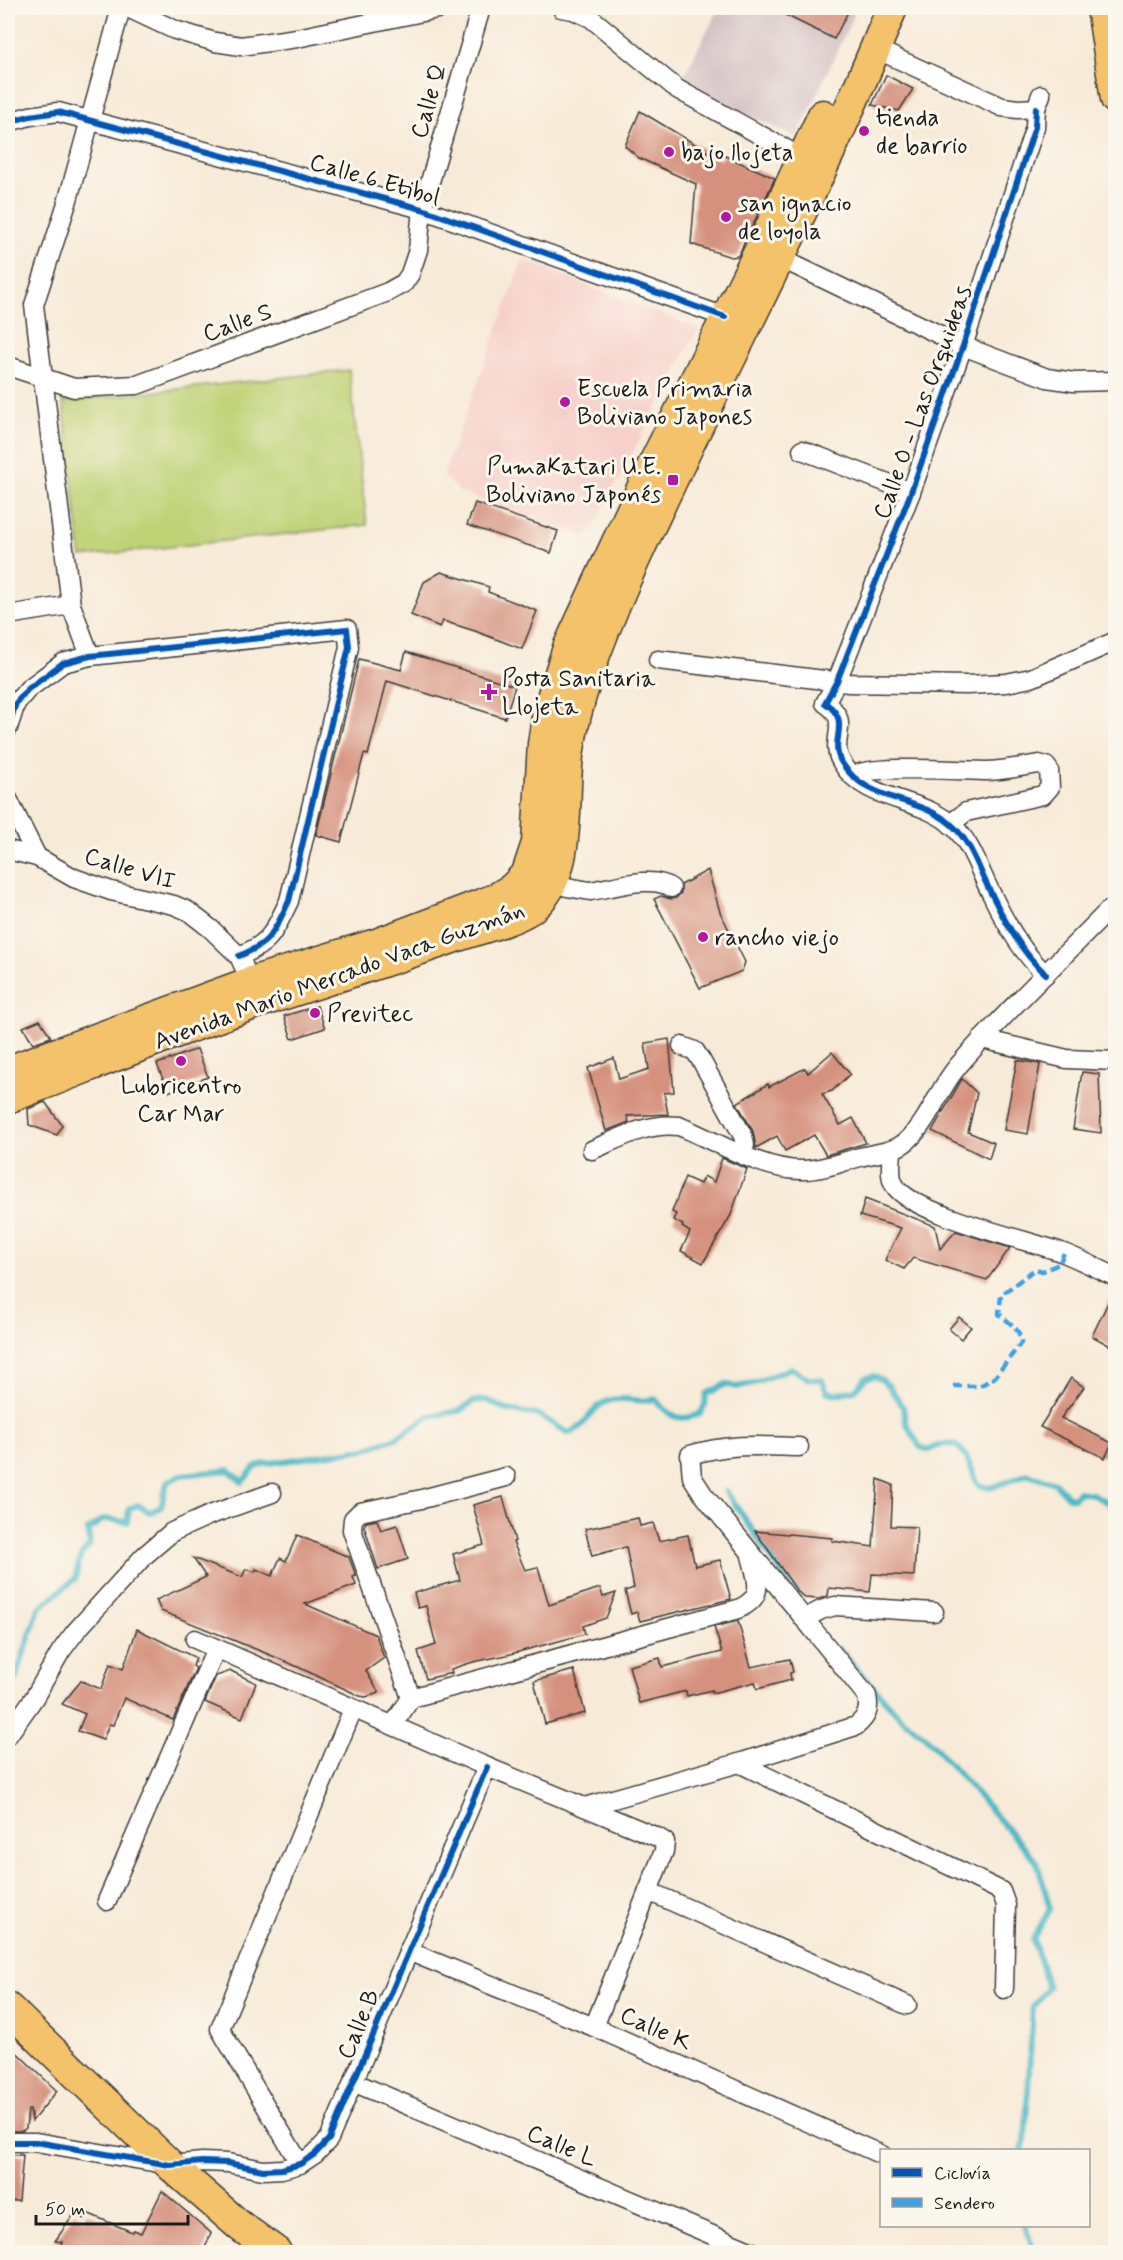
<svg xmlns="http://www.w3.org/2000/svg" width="1123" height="2260" font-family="Mynerve,sans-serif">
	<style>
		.built { fill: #f7d0ca }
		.industrial { fill: #d2bec2 }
		.green { fill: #bfd276; stroke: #6e7749; stroke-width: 1.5 }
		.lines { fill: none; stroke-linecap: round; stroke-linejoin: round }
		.stream { stroke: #4dbac7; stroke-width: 6 }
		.building { fill: #d6917e }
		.minor-casing { stroke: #3d3b38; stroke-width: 21 }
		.primary-casing { stroke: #3d3b38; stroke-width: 33 }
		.minor { stroke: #fff; stroke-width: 18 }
		.primary { stroke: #f3c26a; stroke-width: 30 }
		.quiet { stroke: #3da2ea; stroke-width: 4.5; stroke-dasharray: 9 4.5; stroke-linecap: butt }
		.cycleway-casing { stroke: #fbf7ec; stroke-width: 10 }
		.cycleway { stroke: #0057b8; stroke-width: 6 }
		.poi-dot { fill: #b5179e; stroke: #fbf7ec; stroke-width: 2 }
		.labels { text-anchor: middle; stroke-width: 6; stroke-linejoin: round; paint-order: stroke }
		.street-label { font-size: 24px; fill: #1c1c1c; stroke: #fbf7ec }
		.poi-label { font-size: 24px; fill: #1c1c1c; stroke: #fbf7ec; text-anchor: start }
	</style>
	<rect width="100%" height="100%" fill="#fbf7ec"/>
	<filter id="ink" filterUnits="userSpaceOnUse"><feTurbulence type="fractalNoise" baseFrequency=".0167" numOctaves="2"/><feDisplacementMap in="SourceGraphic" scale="12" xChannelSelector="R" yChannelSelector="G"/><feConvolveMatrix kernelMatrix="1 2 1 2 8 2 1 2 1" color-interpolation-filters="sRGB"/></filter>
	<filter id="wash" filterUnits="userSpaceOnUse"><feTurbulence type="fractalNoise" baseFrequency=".008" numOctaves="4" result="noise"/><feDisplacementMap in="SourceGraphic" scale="24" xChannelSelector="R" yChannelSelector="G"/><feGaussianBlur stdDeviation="1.35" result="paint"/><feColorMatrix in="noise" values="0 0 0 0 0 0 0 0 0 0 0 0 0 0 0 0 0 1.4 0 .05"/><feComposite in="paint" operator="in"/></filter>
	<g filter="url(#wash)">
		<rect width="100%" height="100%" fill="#f8ead8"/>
		<polygon class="built" points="523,259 698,329 591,532 584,537 460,492 443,475"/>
		<polygon class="industrial" points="719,8 857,8 797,138 680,83"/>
		<polygon class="green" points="349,370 367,525 81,557 63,402"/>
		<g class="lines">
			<g class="stream">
				<polyline points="726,1491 800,1600"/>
				<polyline points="840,1649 899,1716 926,1737 1037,1862 1050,1909 1033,1939 1048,1987 1033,2007 1025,2141 1022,2150"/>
				<path d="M8,1685L15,1680L39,1608L75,1579L81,1555L90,1545L88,1530L104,1519L127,1522L129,1509L137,1505L150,1512L161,1507L167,1482L181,1475L229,1470L242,1482L254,1468L263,1464L365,1449L396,1438L429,1416L459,1411L474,1401L486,1400L507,1410L539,1415L568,1433C586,1429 591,1406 608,1401C623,1395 640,1404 655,1399C670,1416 676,1423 700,1414L705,1404L706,1394L726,1384L736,1387L754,1383L791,1368L809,1379L822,1380L827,1392L837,1394L855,1390L866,1378L874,1376L881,1379L889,1386L903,1407L906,1423L920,1447L929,1450C962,1431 967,1459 978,1485L990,1488L1028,1474L1055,1483L1068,1497L1074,1498L1079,1492L1092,1494L1116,1507"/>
				<polyline points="1025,2226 1034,2252"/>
			</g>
		</g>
		<g id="blocks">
			<g class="building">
				<polygon points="771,8 850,8 834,39"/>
				<polygon points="886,75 913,89 899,111 872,105"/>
				<polygon points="640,111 721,160 723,155 775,178 738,256 731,257 691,244 696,184 639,158 625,146"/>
				<polygon points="475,503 558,531 551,553 467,525"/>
				<polygon points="441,572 489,587 488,592 537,611 522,649 475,631 443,621 440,627 411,615 424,582"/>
				<polygon points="406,652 515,686 505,718 387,681 368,755 364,754 341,842 316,835 359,659 401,670"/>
				<polygon points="708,870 720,912 745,962 742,971 700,988 654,899 661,896 671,899 676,898 681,893 681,885"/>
				<polygon points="317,1006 325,1028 292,1039 284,1016"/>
				<polygon points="40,1020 51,1037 33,1043 23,1027"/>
				<polygon points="669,1039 674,1092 664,1093 668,1114 627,1116 629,1122 606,1131 588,1068 614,1058 619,1079 649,1069 645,1043"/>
				<polygon points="197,1049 208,1077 168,1092 157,1064"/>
				<polygon points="832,1052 850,1074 832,1091 822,1094 840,1125 853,1118 866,1143 826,1155 814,1135 785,1151 777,1136 756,1148 753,1131 737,1103 768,1084 769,1087 805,1068 808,1073"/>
				<polygon points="1017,1060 1040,1064 1028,1134 1004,1130"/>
				<polygon points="1082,1072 1099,1074 1101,1133 1073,1129"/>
				<polygon points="962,1079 977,1093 968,1132 994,1143 989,1159 932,1131"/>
				<polygon points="45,1102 62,1125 57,1135 29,1125 28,1109"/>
				<polygon points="722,1158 747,1169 731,1215 703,1263 681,1251 690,1232 682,1227 683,1225 673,1220 676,1214 672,1212 685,1177 700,1184 704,1176 714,1182"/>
				<polygon points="865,1199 935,1226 940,1249 956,1231 1010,1248 987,1280 913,1258 904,1269 885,1260 901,1228 860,1216"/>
				<polygon points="1115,1288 1116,1288 1116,1349 1092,1336"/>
				<polygon points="959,1317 971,1327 961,1339 949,1329"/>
				<polygon points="1071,1378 1084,1387 1061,1418 1112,1443 1105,1458 1040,1427"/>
				<polygon points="878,1479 893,1485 891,1526 917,1527 914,1576 872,1574 870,1592 829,1588 828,1596 819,1599 805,1598 797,1591 755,1531 832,1538 832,1541 873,1547"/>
				<polygon points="503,1497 515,1541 513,1542 525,1570 538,1567 549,1605 600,1588 603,1597 616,1593 606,1618 583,1626 585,1634 507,1655 473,1662 451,1669 452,1673 426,1679 418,1651 436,1645 426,1606 418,1608 414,1593 460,1580 453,1554 484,1545 473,1505"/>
				<polygon points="638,1518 640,1526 653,1523 659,1541 688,1535 695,1566 720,1560 731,1599 640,1621 637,1612 631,1614 625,1591 634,1588 626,1547 592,1556 585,1529"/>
				<polygon points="377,1520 381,1530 397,1525 408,1559 378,1569 364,1526 366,1522"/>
				<polygon points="297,1535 349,1557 356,1576 353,1577 356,1585 305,1604 376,1635 384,1658 366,1671 379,1693 366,1697 360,1696 285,1661 161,1611 156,1600 206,1577 193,1558 242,1577 246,1569 255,1572 256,1569 272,1576 280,1558 286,1561"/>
				<polygon points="738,1621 751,1667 790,1659 793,1672 790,1673 791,1680 757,1689 755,1682 712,1693 712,1690 687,1696 686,1691 639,1703 629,1666 660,1658 662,1667 722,1652 714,1627"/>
				<polygon points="137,1629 196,1658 193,1666 196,1668 173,1720 124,1698 113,1725 109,1724 103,1740 78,1731 85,1714 62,1704 81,1681 101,1689 110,1664 123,1669"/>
				<polygon points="574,1670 585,1713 545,1724 534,1681"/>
				<polygon points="231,1671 256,1683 242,1718 205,1702 216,1676"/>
				<polygon points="8,2044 57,2091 32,2121 30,2110 28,2110 26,2128 22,2131 8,2131"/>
				<polygon points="8,2155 23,2155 19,2201 8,2201"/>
				<polygon points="162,2191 211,2233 203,2253 60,2253 62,2242 55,2241 75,2213 84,2219 87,2213 132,2232 134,2230 141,2233"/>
			</g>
		</g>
	</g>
	<g filter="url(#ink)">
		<use href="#blocks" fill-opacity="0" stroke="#3d3b38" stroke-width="1.5"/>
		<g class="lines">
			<g class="minor-casing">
				<g id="minor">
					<polyline points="128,8 175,30 215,42 241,46 297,38 442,8"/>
					<polyline points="561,8 573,10 591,18 677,89 802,158"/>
					<polyline points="876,49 1002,107 1018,109 1036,108 1041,95"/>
					<path d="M1036,108L1035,127L963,346L911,492L837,681L825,703C854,722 827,740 842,763C867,804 924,796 955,828C973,846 980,873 992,895C1005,922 1023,955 1046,974"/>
					<polyline points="8,122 30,116 58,112 422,209 725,317"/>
					<polyline points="780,258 963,346 1047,378 1074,382 1116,381"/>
					<polyline points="8,366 74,388 137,385 388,292 404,283 410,274 418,250 422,209 481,8"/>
					<polyline points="802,450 911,492"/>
					<polyline points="8,615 71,605"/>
					<polyline points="90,656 71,605 34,305 67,203 121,8"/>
					<polyline points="658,660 849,683 967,685 1006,683 1031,678 1116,641"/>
					<path d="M8,728L16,703L28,689L63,663L90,656L347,629L349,647L289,901C274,931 272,943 239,956"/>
					<path d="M853,776C869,764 962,771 988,771C1005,770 1022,767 1039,764L1046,766L1049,770L1050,787L1043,795L966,812L950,824"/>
					<polyline points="8,799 37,857"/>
					<polyline points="8,850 37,857 74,878 111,891 174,905 188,911 211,929 239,956 244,967"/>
					<path d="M553,879L567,887L590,891C611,888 654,874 671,888"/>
					<polyline points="982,1039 1067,1059 1116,1061"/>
					<polyline points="682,1046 695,1051 702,1062 743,1136 745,1145 742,1154"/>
					<path d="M592,1150C620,1138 648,1122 679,1126C716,1141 763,1171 803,1170C822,1170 842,1162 860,1157C876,1153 894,1152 907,1141C930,1120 938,1089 958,1066C1005,1012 1057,963 1107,912L1116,906"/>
					<path d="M892,1150C892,1161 888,1176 895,1186C913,1214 1026,1240 1061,1252C1080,1259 1098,1269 1116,1277"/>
					<polyline points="804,1619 821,1610 835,1606 934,1612"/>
					<polyline points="195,1639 487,1767 657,1837 665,1842 664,1851 594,2027"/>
					<polyline points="411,1698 352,1530 353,1519 360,1512 422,1499 506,1477"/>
					<path d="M393,1725L411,1698L738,1609C766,1597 757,1580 751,1556"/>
					<polyline points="8,1735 34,1698 61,1651 76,1631 144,1556 172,1532 210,1515 272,1493"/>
					<polyline points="739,1763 1001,1891 1006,1905 1004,1989"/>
					<path d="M585,1807L739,1763L856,1726C867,1717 870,1710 867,1696L703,1494L692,1477L690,1455C731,1443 758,1446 799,1447"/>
					<polyline points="648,1891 907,2005"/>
					<polyline points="107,1901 216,1649"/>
					<polyline points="408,1951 594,2027 882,2155"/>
					<polyline points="353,2082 752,2252"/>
					<polyline points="8,2142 36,2142 170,2165 202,2162 228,2163 263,2170 282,2169 300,2164 315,2154 329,2139 487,1767"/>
					<polyline points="300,2164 220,2029 353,1709"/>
				</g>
			</g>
			<g class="primary-casing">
				<g id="primary">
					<polyline points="1102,8 1116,99"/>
					<polyline points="8,1071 251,982 379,943 495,899 513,888 527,873 537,843 543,744 548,710 568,648 649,473 760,250 823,115"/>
					<path d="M8,1098C91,1066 175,1031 260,1002C326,980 392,960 458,936C479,929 511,921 530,909C574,878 562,802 568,756C572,726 578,703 588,674C614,599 650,527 684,455C754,307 831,160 892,8"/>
					<polyline points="8,2008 170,2165 240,2226 276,2252"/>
				</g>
			</g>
			<use href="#minor" class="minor"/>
			<use href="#primary" class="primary"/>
			<path class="quiet" d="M953,1386H980L995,1377L1021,1343C1022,1330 1008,1322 999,1314L1001,1295L1035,1269L1043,1271L1059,1264L1064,1253"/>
			<g class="cycleway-casing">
				<g id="cycleway">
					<path d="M1036,108L1035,127L963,346L911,492L837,681L825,703C854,722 827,740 842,763C867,804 924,796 955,828C973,846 980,873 992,895C1005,922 1023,955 1046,974"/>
					<polyline points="8,122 30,116 58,112 422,209 725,317"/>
					<path d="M8,728L16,703L28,689L63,663L90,656L347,629L349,647L289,901C274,931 272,943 239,956"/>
					<polyline points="8,2142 36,2142 170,2165 202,2162 228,2163 263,2170 282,2169 300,2164 315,2154 329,2139 487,1767"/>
				</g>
			</g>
			<use href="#cycleway" class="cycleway"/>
		</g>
	</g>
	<g class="poi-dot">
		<circle cx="864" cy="131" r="6"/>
		<circle cx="669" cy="152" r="6"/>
		<circle cx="726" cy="217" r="6"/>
		<circle cx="565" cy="402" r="6"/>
		<rect x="667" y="474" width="12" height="12" rx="3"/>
		<path d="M486 683h6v6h6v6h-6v6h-6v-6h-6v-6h6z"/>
		<circle cx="703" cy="937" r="6"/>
		<circle cx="315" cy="1013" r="6"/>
		<circle cx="181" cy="1061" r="6"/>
	</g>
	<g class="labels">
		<g class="street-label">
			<text transform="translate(428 101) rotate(-74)" y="8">Calle Q</text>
			<text transform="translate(375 179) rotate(16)" y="8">Calle 6 Etibol</text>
			<text transform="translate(237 322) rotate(-20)" y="8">Calle S</text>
			<text transform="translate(922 402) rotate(-70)" y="8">Calle O - Las Orquideas</text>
			<text transform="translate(130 868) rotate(17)" y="8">Calle VII</text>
			<text transform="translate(339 975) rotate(-20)" y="8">Avenida Mario Mercado Vaca Guzmán</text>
			<text transform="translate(358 2024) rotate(-67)" y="8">Calle B</text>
			<text transform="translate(656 2028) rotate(24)" y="8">Calle K</text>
			<text transform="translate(562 2145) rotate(23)" y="8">Calle L</text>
		</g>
		<g class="poi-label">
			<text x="876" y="125">tienda<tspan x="876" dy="28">de barrio</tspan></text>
			<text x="681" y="160">bajo llojeta</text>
			<text x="738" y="211">san ignacio<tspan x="738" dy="28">de loyola</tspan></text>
			<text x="577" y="396">Escuela Primaria<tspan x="577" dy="28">Boliviano Japones</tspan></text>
			<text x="661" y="474" text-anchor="end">PumaKatari U.E.<tspan x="661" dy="28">Boliviano Japonés</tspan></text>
			<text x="502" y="686">Posta Sanitaria<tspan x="502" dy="28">Llojeta</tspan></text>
			<text x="715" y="945">rancho viejo</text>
			<text x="327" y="1021">Previtec</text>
			<text x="181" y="1093" text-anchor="middle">Lubricentro<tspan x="181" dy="28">Car Mar</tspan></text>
		</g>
	</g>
	<rect width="1123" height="2260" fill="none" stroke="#fbf7ec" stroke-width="30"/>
	<rect x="880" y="2149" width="210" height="78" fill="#fbf7ec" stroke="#a29f99" stroke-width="1.5"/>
	<rect x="892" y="2168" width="30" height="9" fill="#0057b8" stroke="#a29f99" stroke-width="1.5"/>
	<text x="934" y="2179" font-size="18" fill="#1c1c1c">Ciclovía</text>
	<rect x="892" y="2198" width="30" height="9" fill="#3da2ea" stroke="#a29f99" stroke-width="1.5"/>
	<text x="934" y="2209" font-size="18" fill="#1c1c1c">Sendero</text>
	<path d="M36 2215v9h152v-9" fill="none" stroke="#1c1c1c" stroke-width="3"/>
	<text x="45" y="2215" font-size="18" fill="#1c1c1c" stroke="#fbf7ec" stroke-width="4.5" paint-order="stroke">50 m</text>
</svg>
